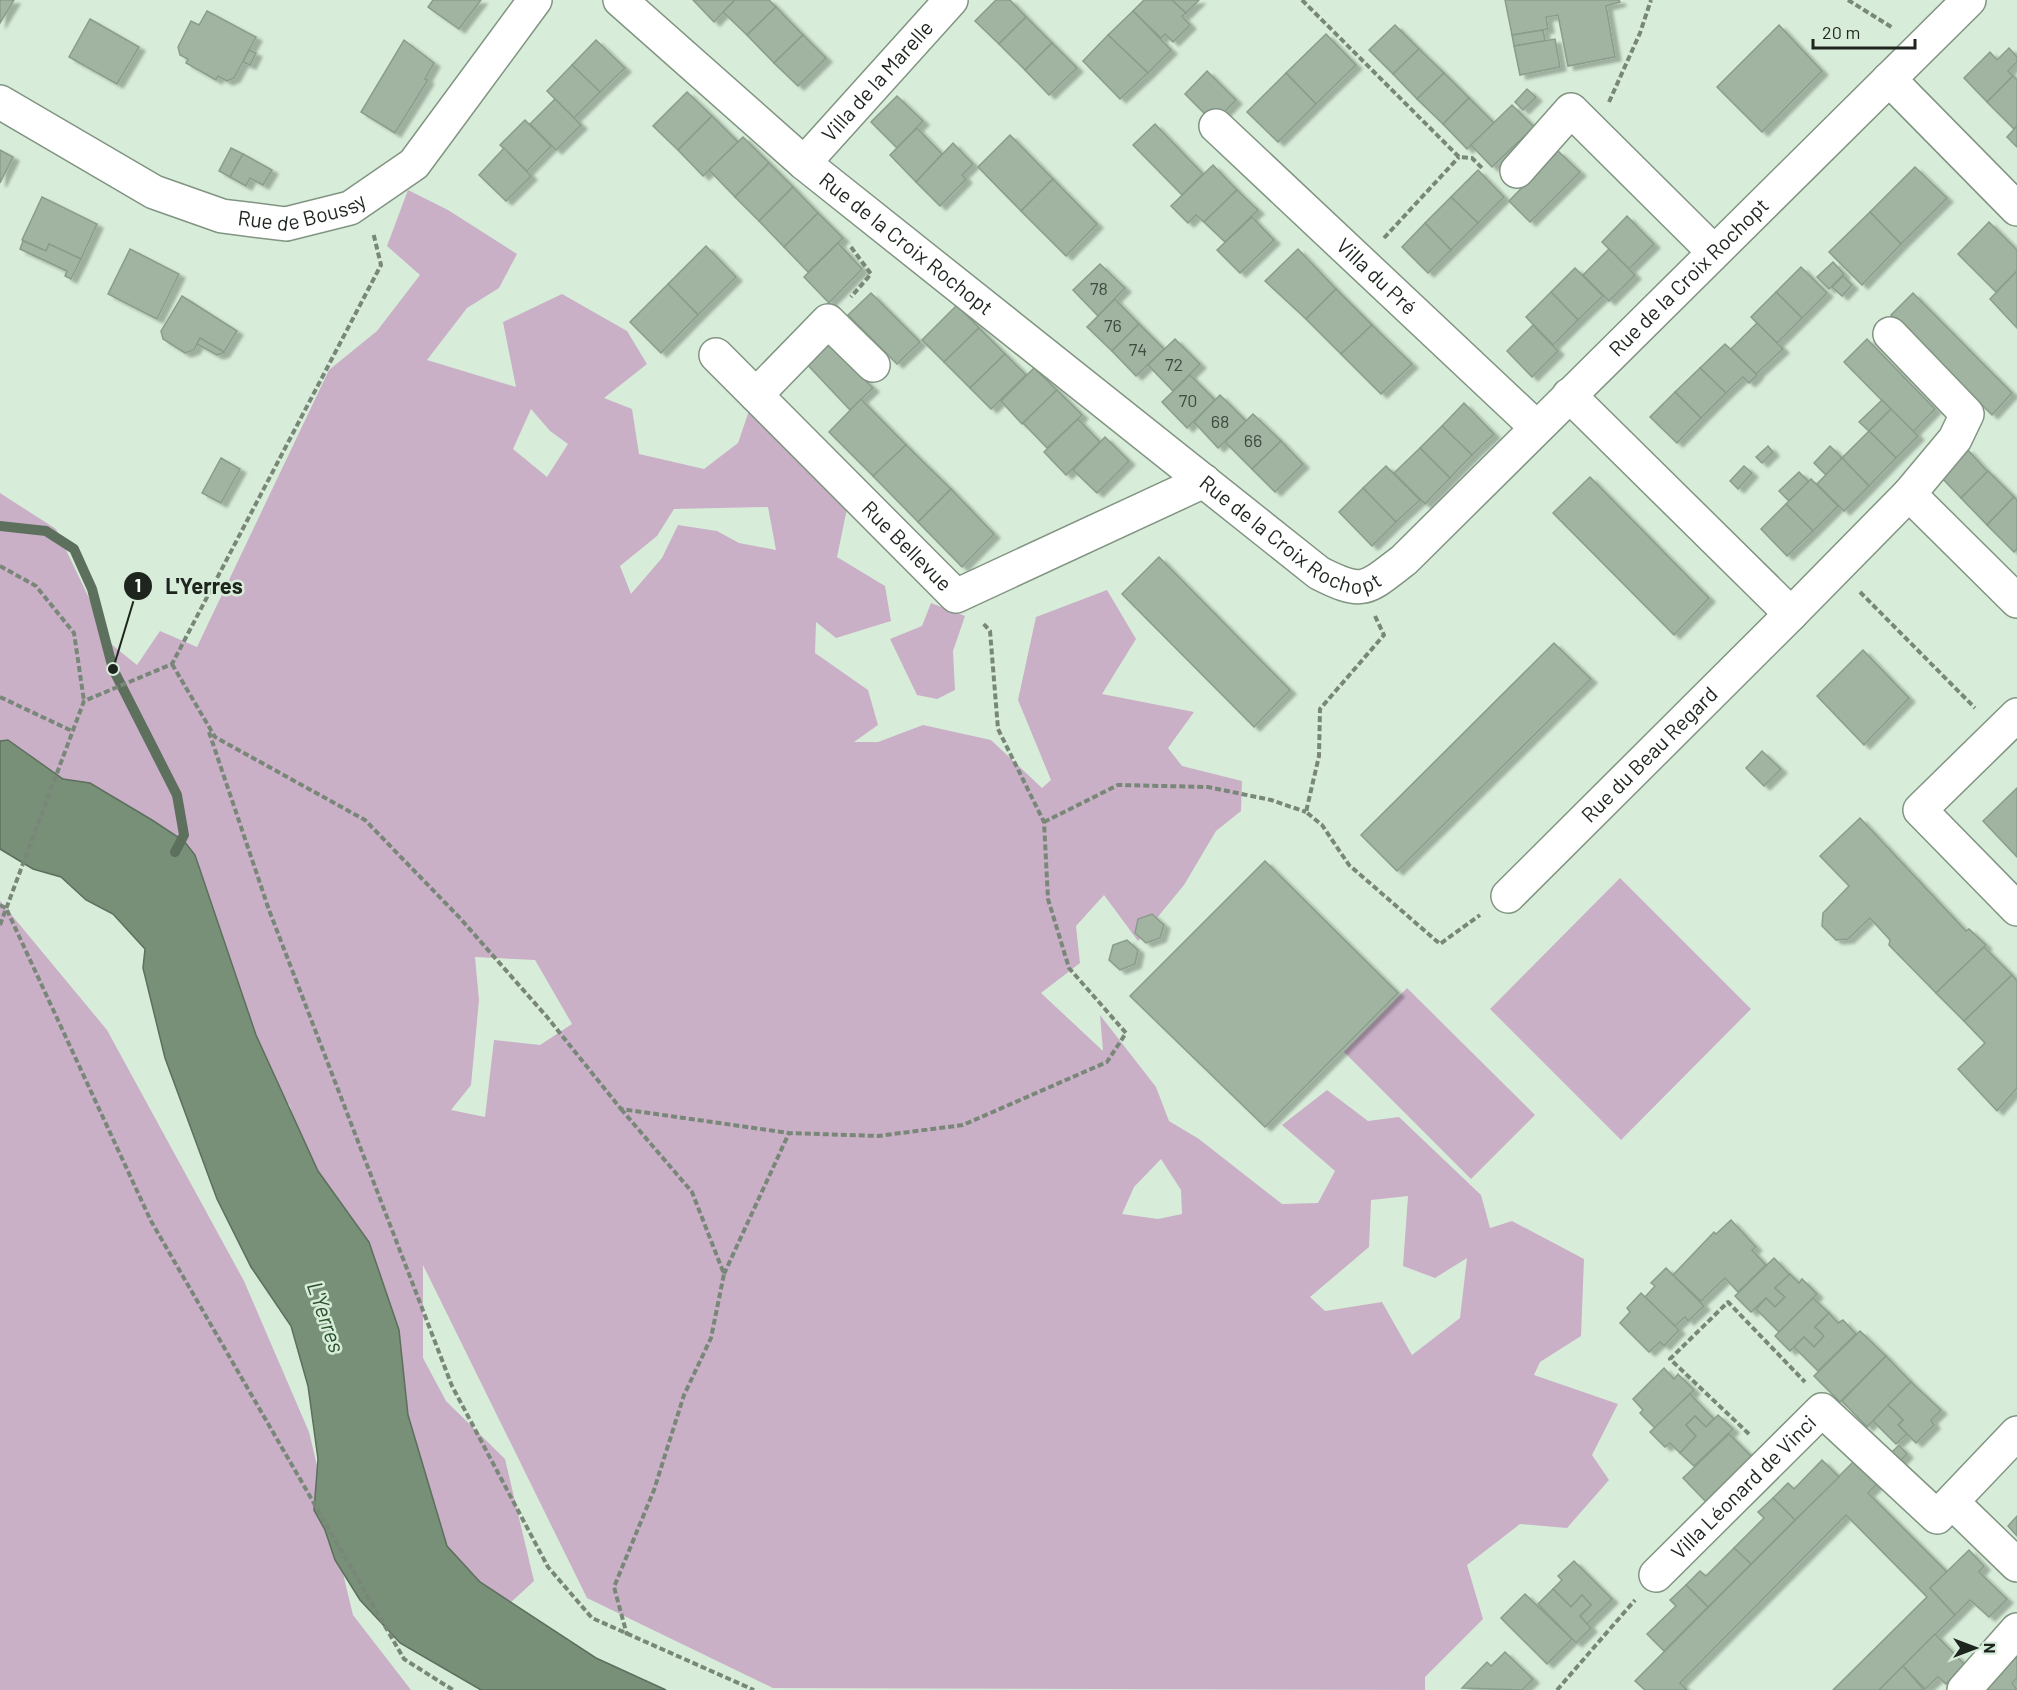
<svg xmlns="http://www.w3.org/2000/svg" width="2017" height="1690" font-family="Barlow,sans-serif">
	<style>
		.green { fill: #c9b0c7; fill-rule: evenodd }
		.water { fill: #788f78; stroke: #5d6f5d; stroke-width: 1.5 }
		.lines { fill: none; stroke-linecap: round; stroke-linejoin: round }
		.stream { stroke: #5d6f5d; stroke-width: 10 }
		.building { fill: #a0b4a1; stroke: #8a9d8b; stroke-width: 1.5; filter: url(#shadow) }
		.minor-casing { stroke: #819482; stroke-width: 36 }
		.path { stroke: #798779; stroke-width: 4; stroke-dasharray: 6 3; stroke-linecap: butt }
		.minor { stroke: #fff; stroke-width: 33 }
		.labels { text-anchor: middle; stroke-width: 5; stroke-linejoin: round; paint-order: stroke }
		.number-label { font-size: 18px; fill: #3e493f }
		.street-label { font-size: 21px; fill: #1e251e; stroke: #d8edd9 }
		.water-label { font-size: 22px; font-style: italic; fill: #284e2b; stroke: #d8edd9 }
		.leader { fill: none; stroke: #1e251e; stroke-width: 2 }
		.callout-dot { fill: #1e251e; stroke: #d8edd9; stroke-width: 2 }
		.mark-label { font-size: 18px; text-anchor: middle; font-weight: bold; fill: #fff }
		.callout-label { font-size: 22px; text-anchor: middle; font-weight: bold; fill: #1e251e; stroke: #d8edd9; stroke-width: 5; stroke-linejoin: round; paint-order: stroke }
	</style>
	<defs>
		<filter id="shadow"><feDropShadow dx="6" dy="4" stdDeviation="1.5" flood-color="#0004"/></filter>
	</defs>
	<rect width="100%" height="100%" fill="#d8edd9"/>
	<g class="green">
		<path d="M408,190L448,210L517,254L499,288L467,308L427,360L516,387L503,322L562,294L627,331L647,364L604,398L632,409L639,454L704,469L738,443L752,402L855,470L837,557L885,586L891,621L836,638L816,622L815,653L868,690L878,725L854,742H878L923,725L991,740L1042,788L1051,780L1018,700L1036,617L1107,590L1136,639L1102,694L1194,712L1168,748L1182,766L1242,781L1241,811L1216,831L1184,885L1138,941L1104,895L1076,926L1080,963L1041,993L1103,1051L1100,1015L1156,1087L1169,1121L1199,1139L1282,1204L1318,1203L1335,1171L1282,1125L1327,1090L1368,1121L1399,1117L1481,1195L1490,1228L1512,1221L1584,1259L1581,1336L1540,1362L1534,1375L1618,1404L1592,1455L1609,1480L1567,1528L1520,1524L1467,1565L1483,1619L1425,1677V1690L773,1688L587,1598L423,1265V1358L446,1401L505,1459L534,1581L496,1616L440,1556L316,1225L290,1106L216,994L0,752V493L56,529L111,644L137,665L160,631L197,647L329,370L377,331L420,275L387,246ZM531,409L550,431L568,444L547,477L513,449ZM768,507L776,550L739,543L717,531L678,525L662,558L631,594L620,566L657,536L674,509ZM475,957L535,960L572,1024L540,1045L494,1040L485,1117L451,1110L471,1085L479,1000ZM1161,1159L1181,1190L1182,1214L1158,1219L1122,1214L1134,1187ZM1408,1196L1403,1266L1435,1278L1467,1258L1460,1318L1412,1355L1382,1302L1325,1311L1310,1297L1369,1247L1371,1200Z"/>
		<polygon points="931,603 965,616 953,651 955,690 937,699 917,695 890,639 922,626"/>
		<polygon points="1620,878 1751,1009 1621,1140 1490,1009"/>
		<polygon points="0,901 107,1030 244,1281 309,1432 353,1615 411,1690 0,1690"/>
		<polygon points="1407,988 1535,1115 1471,1179 1344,1052"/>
	</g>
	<polygon class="water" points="8,740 63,779 90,783 152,820 184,841 195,855 256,1035 318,1171 369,1242 399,1330 408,1415 447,1546 480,1582 596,1658 666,1690 481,1690 400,1643 360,1600 335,1560 325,1530 314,1510 318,1459 308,1386 291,1326 251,1267 217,1199 165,1058 143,968 145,949 113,914 86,900 61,877 33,869 0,849 0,741"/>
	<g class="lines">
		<polyline class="stream" points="0,526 46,531 74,549 92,589 113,669 177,795 184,835 175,852"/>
	</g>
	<g class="building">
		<polygon points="0,0 14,0 0,23"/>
		<polygon points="433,0 481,0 459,29 428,7"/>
		<polygon points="693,0 735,0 714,22"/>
		<polygon points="735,0 769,0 776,7 747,35 723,12"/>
		<polygon points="996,0 1010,0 1026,17 999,44 975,21"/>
		<polygon points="1144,0 1172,0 1186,13 1182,16 1190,25 1173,42 1165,34 1161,38 1133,11"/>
		<polygon points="1172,0 1199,0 1186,13"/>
		<polygon points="1505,0 1619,0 1620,2 1606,6 1615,57 1568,66 1558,15 1546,17 1548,29 1512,35"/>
		<polygon points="776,7 803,35 774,63 747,35"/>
		<polygon points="207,11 256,37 234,78 227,81 218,76 216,80 186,63 188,59 180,55 178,47 191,21 199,25"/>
		<polygon points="1133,11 1171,50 1148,73 1108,35"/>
		<polygon points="1026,17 1052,43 1025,70 999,44"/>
		<polygon points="90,19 139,47 117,84 69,57"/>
		<polygon points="1395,25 1419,49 1393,74 1369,50"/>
		<polygon points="1779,25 1822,71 1762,132 1717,87"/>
		<polygon points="1543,30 1545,41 1514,46 1512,35"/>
		<polygon points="1326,34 1356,65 1316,104 1286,73"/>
		<polygon points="803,35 826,58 798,86 774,63"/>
		<polygon points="1108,35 1148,73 1120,99 1083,61"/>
		<polygon points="1555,39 1560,67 1520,75 1514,46"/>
		<polygon points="404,40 434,63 425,79 428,80 395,133 361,112"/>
		<polygon points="596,40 625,68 600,92 572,65"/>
		<polygon points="1052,43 1077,68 1049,95 1025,70"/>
		<polygon points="2009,48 2017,57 2017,62 2008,71 2013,76 1987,102 1964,78 1990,52 1997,60"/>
		<polygon points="1419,49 1444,73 1417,99 1393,74"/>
		<polygon points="249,50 256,53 250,65 243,62"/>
		<polygon points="572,65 600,92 574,118 547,91"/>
		<polygon points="1207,71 1236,100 1214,123 1185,94"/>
		<polygon points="1286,73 1316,104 1278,142 1247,112"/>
		<polygon points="1444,73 1469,98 1443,124 1417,99"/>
		<polygon points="2013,76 2017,80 2017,126 2014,129 1987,102"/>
		<polygon points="1527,89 1536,97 1523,110 1515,102"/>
		<polygon points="687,92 712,116 678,150 653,126"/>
		<polygon points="897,96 923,121 897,148 871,122"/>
		<polygon points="1469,98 1494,123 1467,149 1443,124"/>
		<polygon points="555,99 581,125 556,150 530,124"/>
		<polygon points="1512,105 1534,127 1492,167 1471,145"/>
		<polygon points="712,116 738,142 703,176 678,150"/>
		<polygon points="525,120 551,146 527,171 500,145"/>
		<polygon points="1155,124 1203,174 1182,195 1133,145"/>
		<polygon points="2017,126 2017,147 2007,137"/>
		<polygon points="917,128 942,154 916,182 890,155"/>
		<polygon points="1010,135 1053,179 1021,211 978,167"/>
		<polygon points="743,137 769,163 735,197 709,170"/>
		<polygon points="953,143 973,164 962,175 966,179 940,206 916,182"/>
		<polygon points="231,148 243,154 230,177 219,171"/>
		<polygon points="504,148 531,176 506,201 479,175"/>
		<polygon points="0,150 13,157 0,183"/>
		<polygon points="1558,151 1580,172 1530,222 1509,201"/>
		<polygon points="243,154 272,170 263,185 250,178 246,186 230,177"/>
		<polygon points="769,163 793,187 759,221 735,197"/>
		<polygon points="1213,165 1237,190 1204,222 1196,215 1188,223 1171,206"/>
		<polygon points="1915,167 1947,198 1901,244 1870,212"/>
		<polygon points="1478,170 1504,197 1478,223 1451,197"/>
		<polygon points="1053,179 1097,224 1066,256 1021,211"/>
		<polygon points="793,187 818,213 784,247 759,221"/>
		<polygon points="1237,190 1258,210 1225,242 1204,222"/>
		<polygon points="42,197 97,224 81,259 49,244 46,251 22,240"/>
		<polygon points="1451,197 1478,223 1451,250 1425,223"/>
		<polygon points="1870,212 1901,244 1862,285 1829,252"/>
		<polygon points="818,213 843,238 808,272 784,247"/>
		<polygon points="1627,216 1654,244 1629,269 1602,242"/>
		<polygon points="1252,217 1274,240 1240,273 1217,250"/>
		<polygon points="1989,222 2017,250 2017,271 1996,292 1958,254"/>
		<polygon points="1425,223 1451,250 1428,273 1402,247"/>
		<polygon points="23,241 46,251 49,244 81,259 71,279 65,276 67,271 20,249"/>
		<polygon points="838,243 862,269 829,303 804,277"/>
		<polygon points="706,246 736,277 698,315 668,284"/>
		<polygon points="130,249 179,274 157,319 108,294"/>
		<polygon points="1298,249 1336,289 1306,319 1265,281"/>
		<polygon points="1609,249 1635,275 1609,301 1583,275"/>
		<polygon points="1833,262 1844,274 1829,289 1817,277"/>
		<polygon points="1100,264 1125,288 1098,316 1073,290"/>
		<polygon points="1801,267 1827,293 1802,318 1776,292"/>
		<polygon points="1575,268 1603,296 1578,320 1551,292"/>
		<polygon points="2017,271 2017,328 1990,299"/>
		<polygon points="1843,276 1852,285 1842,296 1832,287"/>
		<polygon points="668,284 698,315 661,353 630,322"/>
		<polygon points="1336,289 1372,325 1341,354 1306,319"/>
		<polygon points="1551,292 1578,320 1553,345 1526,317"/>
		<polygon points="1776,292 1802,318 1777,343 1751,317"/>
		<polygon points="871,293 920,342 897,364 848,315"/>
		<polygon points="1913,293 2012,393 1992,415 1891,315"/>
		<polygon points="182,296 237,331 224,352 200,338 194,350 185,353 163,339 161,331"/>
		<polygon points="1115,299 1139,324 1112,351 1087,327"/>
		<polygon points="957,305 979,328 944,362 922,340"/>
		<polygon points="1757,323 1783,349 1756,374 1731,349"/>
		<polygon points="1139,324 1164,349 1136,376 1112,351"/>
		<polygon points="1372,325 1412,364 1381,394 1341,354"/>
		<polygon points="1533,325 1558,351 1532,377 1507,351"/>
		<polygon points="979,328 1005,354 970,388 944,362"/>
		<polygon points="200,338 224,352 223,353 217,355 197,344"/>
		<polygon points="823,339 873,388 850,410 803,360"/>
		<polygon points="1175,339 1200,364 1173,391 1148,365"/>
		<polygon points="1867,339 1935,409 1913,432 1844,362"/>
		<polygon points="1725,344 1757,375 1749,383 1743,377 1726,393 1700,368"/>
		<polygon points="1005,354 1026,375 991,409 970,388"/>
		<polygon points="1034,368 1057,390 1022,424 1001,401"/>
		<polygon points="1700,368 1726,393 1701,418 1675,392"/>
		<polygon points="1190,375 1215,400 1187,428 1162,402"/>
		<polygon points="1057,390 1082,415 1047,448 1023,423"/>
		<polygon points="1675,392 1701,418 1677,443 1650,417"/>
		<polygon points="1220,395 1246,421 1218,448 1194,422"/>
		<polygon points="861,399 906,445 873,476 829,432"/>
		<polygon points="1882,400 1891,409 1869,431 1859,422"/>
		<polygon points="1464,403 1494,434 1472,455 1442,426"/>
		<polygon points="1891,409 1918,436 1896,458 1869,431"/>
		<polygon points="1253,414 1281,441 1252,469 1225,442"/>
		<polygon points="1078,419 1100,442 1066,475 1044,452"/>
		<polygon points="1442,426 1472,455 1450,478 1420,448"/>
		<polygon points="1869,431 1896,458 1869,486 1842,458"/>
		<polygon points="1105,437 1129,461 1097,493 1073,470"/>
		<polygon points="1281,441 1303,464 1275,492 1252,469"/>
		<polygon points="906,445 951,489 918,522 873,476"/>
		<polygon points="1768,446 1773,452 1762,463 1756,457"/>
		<polygon points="1830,446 1842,458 1826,475 1814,463"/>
		<polygon points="1420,448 1450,478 1425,504 1394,473"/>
		<polygon points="1967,449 1988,472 1961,498 1940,476"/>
		<polygon points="221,458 240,469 221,503 202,493"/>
		<polygon points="1842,458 1869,486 1844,511 1817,484"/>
		<polygon points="1386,466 1420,500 1396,522 1363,488"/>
		<polygon points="1744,466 1752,473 1738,489 1730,481"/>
		<polygon points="1988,471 2014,497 1987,525 1961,498"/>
		<polygon points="1799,472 1809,482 1789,501 1779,491"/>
		<polygon points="1590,477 1709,598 1674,635 1553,513"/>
		<polygon points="1811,479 1838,506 1813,531 1786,504"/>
		<polygon points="1363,488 1396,522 1372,546 1339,512"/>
		<polygon points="951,489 994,534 962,567 918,522"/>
		<polygon points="2014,497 2017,500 2017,549 2014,552 1987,525"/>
		<polygon points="1786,504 1813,531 1787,556 1761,529"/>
		<polygon points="1159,557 1290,690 1254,727 1122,594"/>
		<polygon points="1554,643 1591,679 1397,871 1361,835"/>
		<polygon points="1863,650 1909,698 1864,745 1817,696"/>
		<polygon points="1762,751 1781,769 1764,786 1746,768"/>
		<polygon points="2017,788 2017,857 1983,821"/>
		<polygon points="1860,818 1966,931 1969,929 1986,945 1936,993 1889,945 1890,940 1870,918 1848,939 1836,940 1822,926 1823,913 1849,886 1820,856"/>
		<polygon points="1265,861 1398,993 1265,1127 1130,996"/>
		<polygon points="1152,914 1164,925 1160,938 1146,943 1135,933 1138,919"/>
		<polygon points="1127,940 1138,950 1135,964 1120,970 1109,960 1113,945"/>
		<polygon points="1984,947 2012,975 1964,1021 1936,993"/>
		<polygon points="2012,975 2017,981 2017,1088 1997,1111 1958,1069 1985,1043 1964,1021"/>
		<polygon points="1731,1220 1756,1247 1752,1250 1766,1265 1738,1292 1725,1278 1701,1301 1673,1275 1714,1232 1716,1234"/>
		<polygon points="1774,1258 1790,1275 1775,1288 1785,1297 1775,1307 1766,1298 1751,1312 1735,1296"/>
		<polygon points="1666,1268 1704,1306 1688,1321 1685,1317 1675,1326 1645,1297 1655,1286 1651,1283"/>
		<polygon points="1790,1274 1799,1283 1802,1279 1817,1294 1779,1332 1756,1309 1766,1298 1775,1307 1785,1297 1775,1288"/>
		<polygon points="1641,1293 1679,1330 1664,1346 1660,1342 1649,1352 1620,1323 1630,1312 1627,1308"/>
		<polygon points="1813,1298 1829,1313 1815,1327 1824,1336 1814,1347 1804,1337 1790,1351 1775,1336"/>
		<polygon points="1829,1313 1838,1323 1843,1320 1856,1334 1818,1371 1794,1347 1804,1337 1814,1347 1824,1336 1815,1327"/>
		<polygon points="1860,1331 1886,1356 1840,1402 1814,1376"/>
		<polygon points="1886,1356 1911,1382 1867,1427 1842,1401"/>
		<polygon points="1664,1368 1674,1379 1678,1374 1694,1390 1655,1428 1640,1413 1643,1410 1633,1399"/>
		<polygon points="1911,1382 1941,1410 1931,1420 1934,1425 1916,1443 1898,1425 1903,1420 1888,1405"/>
		<polygon points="1690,1394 1714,1419 1706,1427 1695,1416 1686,1425 1696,1436 1680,1453 1670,1443 1665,1447 1650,1432"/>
		<polygon points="1888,1405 1903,1420 1898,1425 1907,1434 1896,1444 1873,1421"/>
		<polygon points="1718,1415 1733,1429 1694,1466 1680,1453 1696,1436 1686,1425 1695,1416 1706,1427"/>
		<polygon points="1729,1434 1753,1458 1708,1504 1683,1478"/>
		<polygon points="1874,1441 1889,1455 1899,1445 1907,1454 1868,1493 1947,1572 1930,1588 1955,1615 1879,1690 1833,1690 1927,1597 1846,1515 1680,1683 1687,1690 1645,1690 1635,1681"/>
		<polygon points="1822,1460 1839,1477 1795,1520 1773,1498 1788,1483 1794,1489"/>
		<polygon points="1773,1498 1795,1520 1751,1564 1734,1548 1764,1518 1758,1512"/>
		<polygon points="2017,1516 2017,1536 2008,1526"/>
		<polygon points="1734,1548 1751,1564 1708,1607 1686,1585 1700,1571 1706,1576"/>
		<polygon points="1969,1550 1984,1566 1979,1572 2007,1599 1989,1617 1970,1600 1955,1615 1930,1588"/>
		<polygon points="1574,1561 1612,1599 1587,1624 1580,1616 1591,1605 1582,1595 1571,1607 1553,1589 1562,1580 1558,1576"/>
		<polygon points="1686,1585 1708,1607 1664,1651 1647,1634 1676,1606 1670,1600"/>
		<polygon points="1553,1589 1571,1607 1582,1595 1591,1605 1580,1616 1591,1628 1576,1643 1538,1604"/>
		<polygon points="1525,1594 1572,1639 1547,1664 1501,1618"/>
		<polygon points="1935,1634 1965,1665 1946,1684 1938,1677 1925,1689 1903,1666"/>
		<polygon points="1505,1652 1533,1679 1522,1690 1462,1688 1487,1662 1491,1666"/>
		<polygon points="2017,1654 2017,1678 2012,1683 2017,1690 1980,1690"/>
		<polygon points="1903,1666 1924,1690 1879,1690"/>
	</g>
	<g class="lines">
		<g class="minor-casing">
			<g id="minor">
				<path id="s1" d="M620,0L804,163L1319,573C1364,596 1366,589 1404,560L1969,0"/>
				<polyline points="1889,79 2017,209"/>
				<path id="s2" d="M0,102L154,192L222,216L286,224L350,208L414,164L535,0"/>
				<path id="s3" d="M1216,126L1536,427"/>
				<path id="s4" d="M804,163L951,0"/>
				<polyline points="1517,171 1571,110 1714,252"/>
				<polyline points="1890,334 1967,414 1955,439 1909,494"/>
				<path id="s5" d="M716,355L956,596L1204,481"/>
				<polyline points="756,395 828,321 873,365"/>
				<polyline points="1569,395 1791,614 1909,494 2017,601"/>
				<polyline points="2017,715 1920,810 2017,909"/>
				<path id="s6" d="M1508,896L1791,614"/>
				<polyline points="1952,1502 2017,1565"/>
				<path id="s7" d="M1656,1575L1822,1410L1937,1517L2017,1433"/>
				<polyline points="1964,1690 2017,1630"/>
			</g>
		</g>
		<g class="path">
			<polyline points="1302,0 1459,157 1472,158 1483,169"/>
			<polyline points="1848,0 1893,28"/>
			<polyline points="1609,102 1640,33 1651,0"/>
			<polyline points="1384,238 1459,157"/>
			<polyline points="851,247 871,274 851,297"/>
			<polyline points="0,566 36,586 74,633 84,701"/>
			<polyline points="1860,592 1975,708"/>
			<polyline points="1375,616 1384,635 1320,709 1319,756 1306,812 1322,825 1349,865 1440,944 1480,915"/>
			<polyline points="172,664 215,737 365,820 459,917 547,1017 621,1109 789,1133 878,1136 963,1125 1107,1062 1126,1033 1069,968 1048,899 1044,822 998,729 990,631 982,622"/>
			<polyline points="0,697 72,731"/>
			<polyline points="209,732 269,910 452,1386 548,1567 592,1618 754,1690"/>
			<polyline points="1044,822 1118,785 1208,787 1271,800 1306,812"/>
			<polyline points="0,905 6,908 151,1221 404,1659 453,1690"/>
			<polyline points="0,925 84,701 172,664 381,265 373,232"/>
			<polyline points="621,1109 692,1192 724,1274 711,1338 684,1395 654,1490 614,1587 627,1635"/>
			<polyline points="724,1274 789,1133"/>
			<polyline points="1749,1434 1670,1359 1728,1302 1805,1382"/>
			<polyline points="1557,1690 1635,1600"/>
		</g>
		<use href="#minor" class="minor"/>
	</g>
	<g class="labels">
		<g class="number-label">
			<text x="1099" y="295">78</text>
			<text x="1113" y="332">76</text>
			<text x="1138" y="356">74</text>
			<text x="1174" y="371">72</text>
			<text x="1188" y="407">70</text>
			<text x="1220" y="428">68</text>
			<text x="1253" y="447">66</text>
		</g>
		<g class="street-label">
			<text dy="7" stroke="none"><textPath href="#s4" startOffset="110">Villa de la Marelle</textPath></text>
			<text dy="7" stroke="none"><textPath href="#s2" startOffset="332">Rue de Boussy</textPath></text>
			<text dy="7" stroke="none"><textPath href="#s1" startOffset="376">Rue de la Croix Rochopt</textPath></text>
			<text dy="7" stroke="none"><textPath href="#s3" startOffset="220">Villa du Pré</textPath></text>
			<text dy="7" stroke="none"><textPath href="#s1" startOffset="1401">Rue de la Croix Rochopt</textPath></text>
			<text dy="7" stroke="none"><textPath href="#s1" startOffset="862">Rue de la Croix Rochopt</textPath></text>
			<text dy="7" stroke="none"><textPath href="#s5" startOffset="270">Rue Bellevue</textPath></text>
			<text dy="7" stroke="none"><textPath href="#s6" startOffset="200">Rue du Beau Regard</textPath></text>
			<text dy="7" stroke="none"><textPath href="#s7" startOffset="124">Villa Léonard de Vinci</textPath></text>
		</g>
		<g class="water-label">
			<text transform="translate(326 1317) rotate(71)" y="8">L'Yerres</text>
		</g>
	</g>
	<path class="leader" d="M113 669L138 586"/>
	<g class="callout-dot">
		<circle cx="113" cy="669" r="6"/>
		<circle cx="138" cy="586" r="15"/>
	</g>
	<g class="mark-label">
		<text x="138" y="592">1</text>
	</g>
	<g class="callout-label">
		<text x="204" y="594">L'Yerres</text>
	</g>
	<g transform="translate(1975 1648) rotate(90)" stroke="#d8edd9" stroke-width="4.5" paint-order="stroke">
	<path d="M0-4.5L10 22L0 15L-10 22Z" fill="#1e251e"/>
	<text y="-9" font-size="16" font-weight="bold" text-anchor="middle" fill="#1e251e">N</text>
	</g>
	<path d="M1813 39v9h102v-9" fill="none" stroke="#1e251e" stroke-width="3"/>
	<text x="1822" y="39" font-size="18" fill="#1e251e" stroke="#d8edd9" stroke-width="4.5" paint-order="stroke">20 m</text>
</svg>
